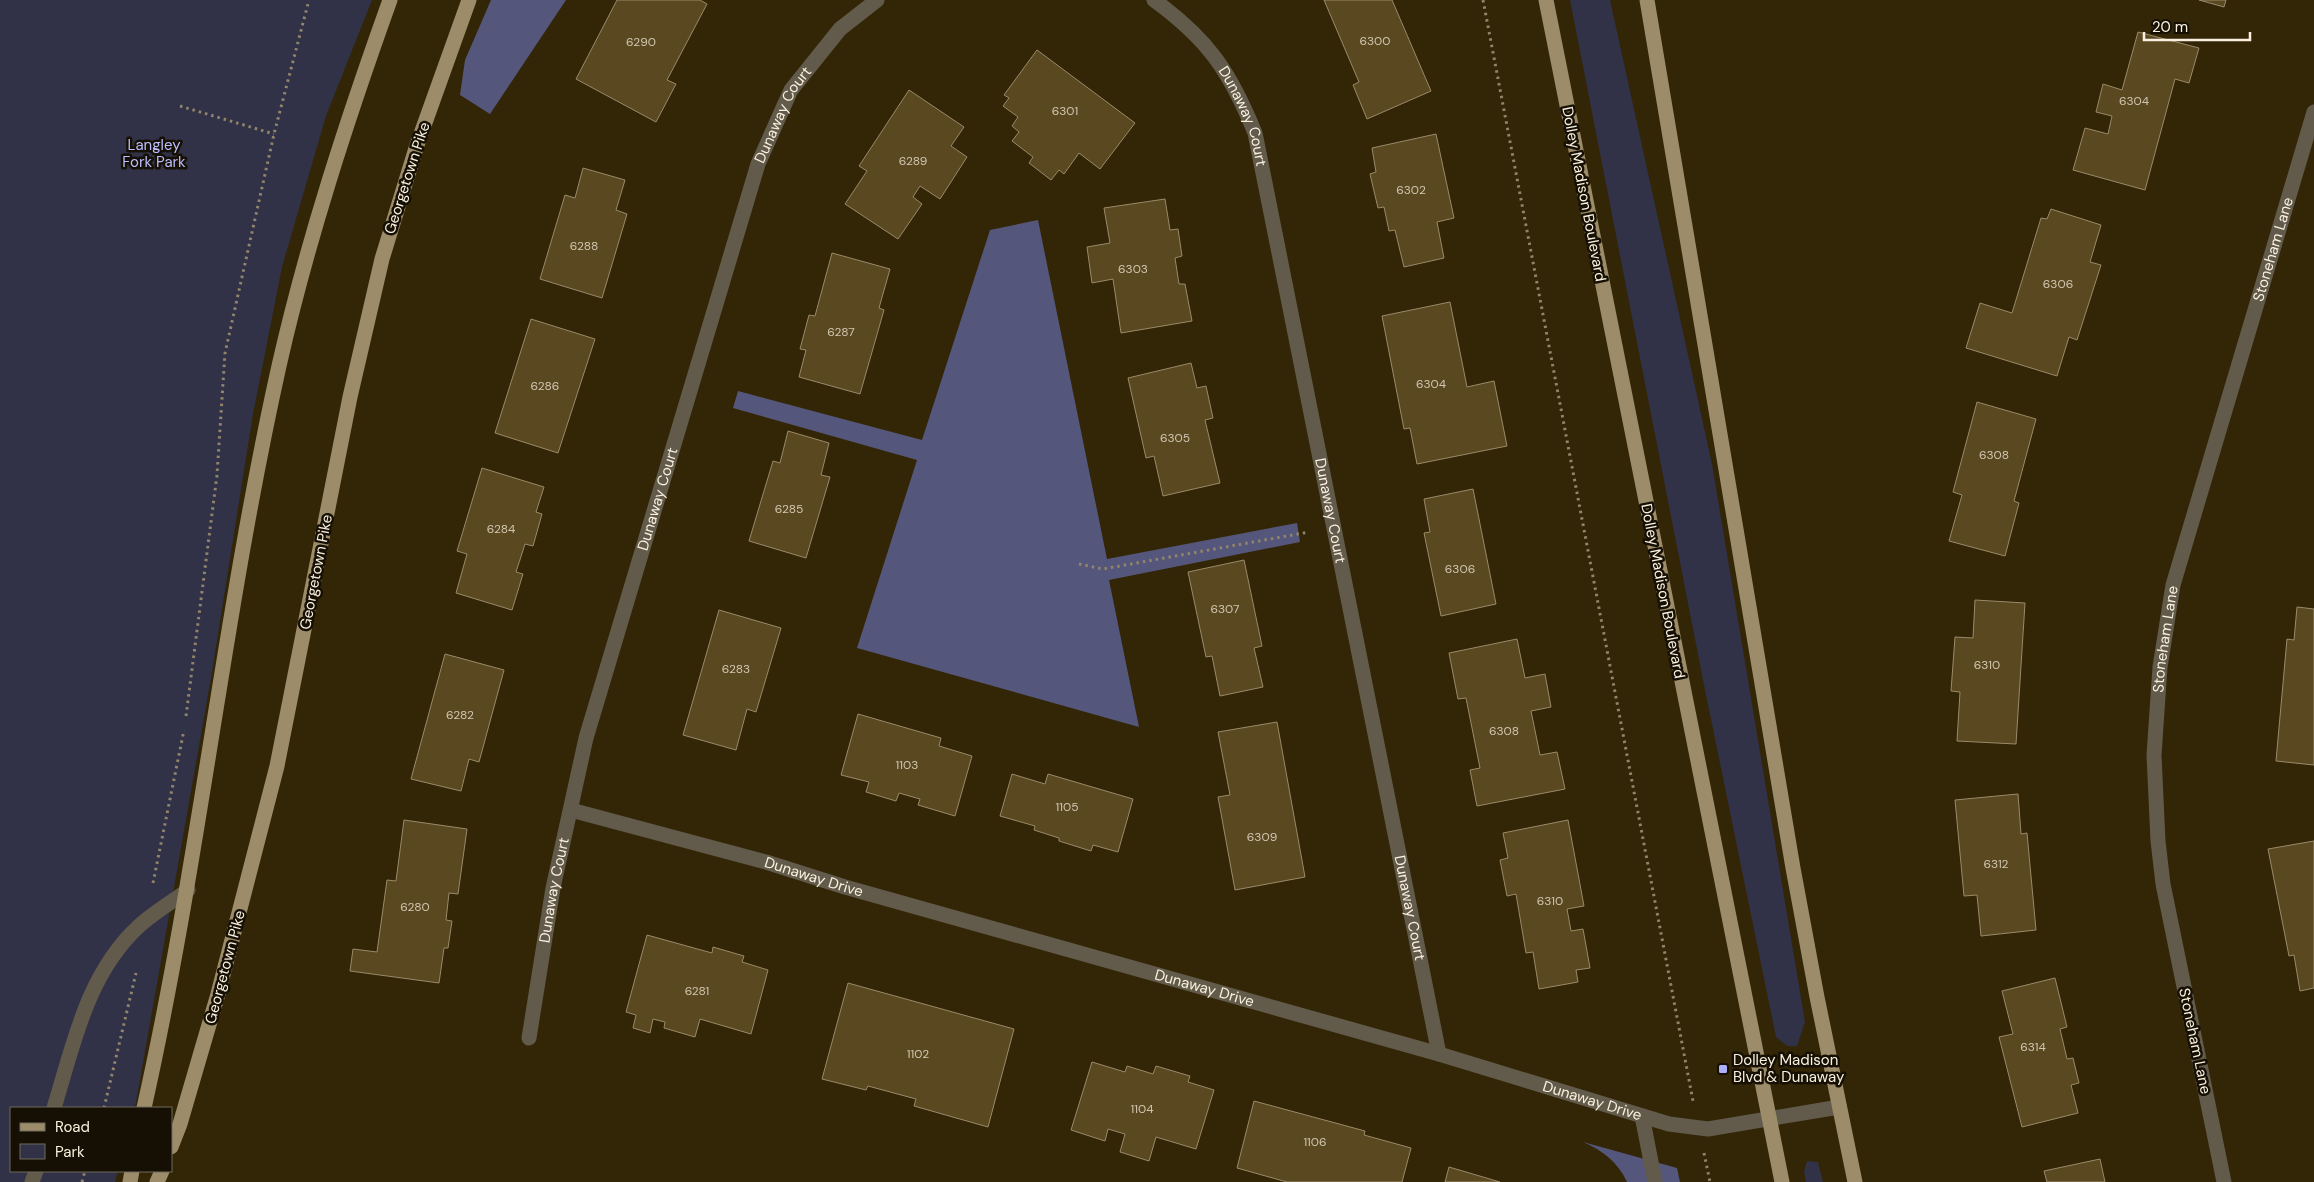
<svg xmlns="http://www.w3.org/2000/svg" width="2314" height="1182" font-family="'DM Sans',sans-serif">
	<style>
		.green { fill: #313147 }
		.forest { fill: #55567b }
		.building { fill: #5a4821; stroke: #9a8a69 }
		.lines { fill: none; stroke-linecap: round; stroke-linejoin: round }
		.path { stroke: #90846b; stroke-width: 3; stroke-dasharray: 2.5 4; stroke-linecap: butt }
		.lane { stroke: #625a4a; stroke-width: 15 }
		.street { stroke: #625a4a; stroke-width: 15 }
		.primary { stroke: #9c8c6a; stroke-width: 15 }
		.poi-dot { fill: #adaffb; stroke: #161004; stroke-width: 2 }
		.labels { text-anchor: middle; stroke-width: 5; stroke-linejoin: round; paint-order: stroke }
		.number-label { font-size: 12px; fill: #d1c6b0 }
		.street-label { font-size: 15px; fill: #f9f0df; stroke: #161004 }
		.park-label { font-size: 15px; fill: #bcbeff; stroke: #161004 }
		.poi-label { font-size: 15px; fill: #f9f0df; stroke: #161004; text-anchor: start }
	</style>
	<rect width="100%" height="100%" fill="#332606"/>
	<g class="green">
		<polygon points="0,0 372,0 326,116 282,267 253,414 211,678 135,1108 11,1108 11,1171 118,1171 115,1182 0,1182"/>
		<polygon points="1570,0 1610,0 1712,464 1805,1022 1797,1046 1787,1046 1776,1037 1704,685"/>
		<polygon points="1807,1161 1818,1162 1823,1182 1806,1182 1804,1171"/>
	</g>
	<g class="forest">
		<polygon points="491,0 566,0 490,114 460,95 465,60"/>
		<polygon points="1038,220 1107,559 1297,523 1300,542 1109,580 1139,727 857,648 917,460 733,408 738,391 922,440 990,230"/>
		<path d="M1583,1142L1677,1168L1680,1182H1627C1618,1162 1602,1150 1583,1142Z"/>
	</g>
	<g class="building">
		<polygon points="617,0 700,0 707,4 667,80 676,84 656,122 576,79"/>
		<polygon points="1324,0 1392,0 1431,91 1367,119 1353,85 1359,82"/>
		<polygon points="2199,0 2226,0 2224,7"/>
		<polygon points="2138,32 2199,48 2189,83 2175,79 2145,190 2073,170 2085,128 2108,134 2112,116 2096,112 2103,84 2122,90"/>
		<polygon points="1037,50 1135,123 1100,169 1079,153 1064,174 1059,170 1051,180 1029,163 1033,157 1012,141 1019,132 1012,126 1018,117 1003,106 1009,98 1004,95"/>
		<polygon points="909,90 964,127 951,146 967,157 940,199 920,186 913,197 922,204 898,239 845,204 867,171 859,166"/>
		<polygon points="1436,134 1454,218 1437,222 1444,258 1404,267 1395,230 1389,231 1384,207 1378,208 1370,174 1376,172 1372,148"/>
		<polygon points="583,168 625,180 616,210 627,214 602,298 540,279 565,195 575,198"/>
		<polygon points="1165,199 1170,230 1178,229 1182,256 1175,258 1179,284 1185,284 1192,321 1121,333 1113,279 1092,283 1087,247 1110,243 1104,208"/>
		<polygon points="2051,209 2101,225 2090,262 2101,265 2077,340 2069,337 2057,376 1966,348 1980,303 2012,313 2041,218 2047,219"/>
		<polygon points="832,253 890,269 879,308 884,310 860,394 799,377 806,350 800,349 809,315 815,316"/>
		<polygon points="1450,302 1467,387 1494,381 1507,446 1417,464 1410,428 1404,429 1382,316"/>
		<polygon points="531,319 595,339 558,453 495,433"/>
		<polygon points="1191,363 1197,388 1206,386 1213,418 1205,420 1220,483 1163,496 1154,456 1146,458 1128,378"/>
		<polygon points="1977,402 2036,419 2014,501 2019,503 2005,556 1949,541 1962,495 1953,492"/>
		<polygon points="788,431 829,443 821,475 830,477 806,558 749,541 773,461 780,463"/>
		<polygon points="482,468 544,487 536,512 542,514 533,546 525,544 516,572 523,574 512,610 456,593 467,554 457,551"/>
		<polygon points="1473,489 1496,604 1441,616 1424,533 1430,532 1424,499"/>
		<polygon points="1244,560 1262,646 1254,648 1263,687 1220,696 1212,656 1206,657 1188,572"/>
		<polygon points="1975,600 2025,603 2016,744 1957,741 1960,692 1951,691 1955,637 1973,638"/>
		<polygon points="2297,607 2314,609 2314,765 2276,761 2287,639 2294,640"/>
		<polygon points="719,610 781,628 756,712 747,709 736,750 683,735"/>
		<polygon points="1517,639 1525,678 1545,674 1551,707 1531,711 1540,755 1557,752 1565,789 1477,806 1470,770 1480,768 1466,698 1458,699 1449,653"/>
		<polygon points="445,654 504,670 479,762 469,759 461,791 411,779"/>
		<polygon points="858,714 941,738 939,746 972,756 955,816 918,805 920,799 899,793 896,801 866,792 869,782 841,775"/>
		<polygon points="1277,722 1305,877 1235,890 1218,797 1230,795 1218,732"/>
		<polygon points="1012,774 1045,784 1048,774 1133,799 1118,852 1093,845 1091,851 1059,841 1059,838 1034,830 1035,826 1000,816"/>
		<polygon points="2018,794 2021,834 2027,833 2036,930 1981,936 1977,895 1964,896 1955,800"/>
		<polygon points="404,820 467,829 458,894 449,893 446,920 452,921 448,948 444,948 439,983 350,971 353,949 377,952 387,880 396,881"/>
		<polygon points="1568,820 1584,906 1567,909 1571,931 1583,929 1590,968 1576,970 1578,982 1539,989 1533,952 1526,953 1516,894 1507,896 1500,860 1508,858 1503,833"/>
		<polygon points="2314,841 2314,988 2300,991 2294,955 2289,956 2268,849"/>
		<polygon points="647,935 712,953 713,947 744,956 742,962 768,970 751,1034 700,1019 695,1037 664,1028 665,1022 653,1019 650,1033 633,1028 636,1015 626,1012"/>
		<polygon points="2055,978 2067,1027 2060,1029 2067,1059 2073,1058 2079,1083 2071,1085 2078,1113 2022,1127 1999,1037 2013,1034 2002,991"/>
		<polygon points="848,983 1014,1029 988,1127 914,1106 916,1099 868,1086 866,1090 822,1079"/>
		<polygon points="1092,1062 1125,1072 1127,1066 1153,1074 1156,1066 1190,1076 1188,1082 1214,1090 1196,1149 1156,1137 1149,1161 1120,1152 1125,1134 1108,1129 1105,1141 1071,1130"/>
		<polygon points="1254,1101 1365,1131 1364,1135 1411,1148 1402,1182 1287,1182 1237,1168"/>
		<polygon points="2100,1159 2105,1182 2047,1182 2044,1171"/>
		<polygon points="1449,1167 1500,1182 1445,1182"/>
	</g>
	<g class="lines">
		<g class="path">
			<polyline points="1483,0 1693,1101"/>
			<polyline points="180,106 274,134"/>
			<polyline points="1079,564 1103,569 1309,532"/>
			<polyline points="186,716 217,475 225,353 274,134 309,0"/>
			<polyline points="153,883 184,730"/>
			<polyline points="104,1108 136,973"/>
			<polyline points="1704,1153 1710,1182"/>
			<polyline points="82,1182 85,1171"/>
		</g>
		<g class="lane">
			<path d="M54,1108C74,1043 87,974 139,926C153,913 172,902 188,890"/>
			<polyline points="32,1182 36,1171"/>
		</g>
		<g class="street">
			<path id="s1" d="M1154,0C1209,40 1230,72 1255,133L1439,1054"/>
			<path id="s2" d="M571,810L766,862L845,887L1439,1054L1669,1124L1708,1129L1839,1107"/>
			<path id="s3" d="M529,1038L553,888L586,738L758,164L791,90L840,29L877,0"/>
			<polyline points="1642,1116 1655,1182"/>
			<path id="s4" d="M2224,1182L2163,884L2158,841L2154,755L2160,667L2173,585L2314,112"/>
		</g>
		<g class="primary">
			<polyline points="1546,0 1782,1182"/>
			<polyline points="1647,0 1793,868 1817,997 1855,1182"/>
			<path d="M144,1108C199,863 224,612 279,366C307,242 347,120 390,0"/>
			<polyline points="171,1147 180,1124 218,994 277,766 350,397 382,259 417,145 469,0"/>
			<polyline points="130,1182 132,1171"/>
			<polyline points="157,1182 162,1171"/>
		</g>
	</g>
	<rect class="poi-dot" x="1718" y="1064" width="10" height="10" rx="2.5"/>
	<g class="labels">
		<g class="number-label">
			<text x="1375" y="45">6300</text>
			<text x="641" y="46">6290</text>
			<text x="2134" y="105">6304</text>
			<text x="1065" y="115">6301</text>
			<text x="913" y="165">6289</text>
			<text x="1411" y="194">6302</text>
			<text x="584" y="250">6288</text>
			<text x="1133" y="273">6303</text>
			<text x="2058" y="288">6306</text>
			<text x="841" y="336">6287</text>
			<text x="1431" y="388">6304</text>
			<text x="545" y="390">6286</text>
			<text x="1175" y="442">6305</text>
			<text x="1994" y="459">6308</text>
			<text x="789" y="513">6285</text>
			<text x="501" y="533">6284</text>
			<text x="1460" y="573">6306</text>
			<text x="1225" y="613">6307</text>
			<text x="1987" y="669">6310</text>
			<text x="736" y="673">6283</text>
			<text x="460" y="719">6282</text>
			<text x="1504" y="735">6308</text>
			<text x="907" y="769">1103</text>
			<text x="1067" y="811">1105</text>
			<text x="1262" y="841">6309</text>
			<text x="1996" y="868">6312</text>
			<text x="1550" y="905">6310</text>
			<text x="415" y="911">6280</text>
			<text x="697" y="995">6281</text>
			<text x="2033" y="1051">6314</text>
			<text x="918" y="1058">1102</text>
			<text x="1142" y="1113">1104</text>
			<text x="1315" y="1146">1106</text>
		</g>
		<g class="street-label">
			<text dy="5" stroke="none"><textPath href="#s3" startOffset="960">Dunaway Court</textPath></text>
			<text dy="5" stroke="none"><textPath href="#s1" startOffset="150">Dunaway Court</textPath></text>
			<text transform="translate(407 178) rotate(-72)" y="5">Georgetown Pike</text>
			<text transform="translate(1584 194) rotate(79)" y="5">Dolley Madison Boulevard</text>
			<text dy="5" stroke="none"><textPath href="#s4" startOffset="955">Stoneham Lane</textPath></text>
			<text dy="5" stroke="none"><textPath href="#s3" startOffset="555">Dunaway Court</textPath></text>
			<text dy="5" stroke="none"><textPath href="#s1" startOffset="555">Dunaway Court</textPath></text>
			<text transform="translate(316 572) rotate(-79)" y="5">Georgetown Pike</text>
			<text transform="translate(1663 591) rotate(79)" y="5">Dolley Madison Boulevard</text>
			<text dy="5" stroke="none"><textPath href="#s4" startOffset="550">Stoneham Lane</textPath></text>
			<text dy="5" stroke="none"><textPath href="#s2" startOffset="252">Dunaway Drive</textPath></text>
			<text dy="5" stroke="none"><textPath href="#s3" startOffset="150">Dunaway Court</textPath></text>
			<text dy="5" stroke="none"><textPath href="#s1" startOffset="960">Dunaway Court</textPath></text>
			<text transform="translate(225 967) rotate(-75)" y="5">Georgetown Pike</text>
			<text dy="5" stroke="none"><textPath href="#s2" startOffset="658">Dunaway Drive</textPath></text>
			<text transform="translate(2195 1041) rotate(78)" y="5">Stoneham Lane</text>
			<text dy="5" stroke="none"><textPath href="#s2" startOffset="1062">Dunaway Drive</textPath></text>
		</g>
		<g class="park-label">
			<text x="154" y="150">Langley<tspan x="154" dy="17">Fork Park</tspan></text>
		</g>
		<g class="poi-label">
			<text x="1733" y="1065">Dolley Madison<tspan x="1733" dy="17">Blvd &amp; Dunaway</tspan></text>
		</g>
	</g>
	<rect x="10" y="1107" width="162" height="65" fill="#161004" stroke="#716a5c"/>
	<rect x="20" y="1123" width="25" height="8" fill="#9c8c6a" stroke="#716a5c"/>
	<text x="55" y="1132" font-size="15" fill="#f9f0df">Road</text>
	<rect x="20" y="1144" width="25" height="15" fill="#313147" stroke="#716a5c"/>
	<text x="55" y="1157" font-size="15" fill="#f9f0df">Park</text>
	<path d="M2144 32v8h106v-8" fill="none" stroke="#f9f0df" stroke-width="2.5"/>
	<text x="2152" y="32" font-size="15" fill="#f9f0df" stroke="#161004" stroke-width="4" paint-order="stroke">20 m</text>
</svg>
